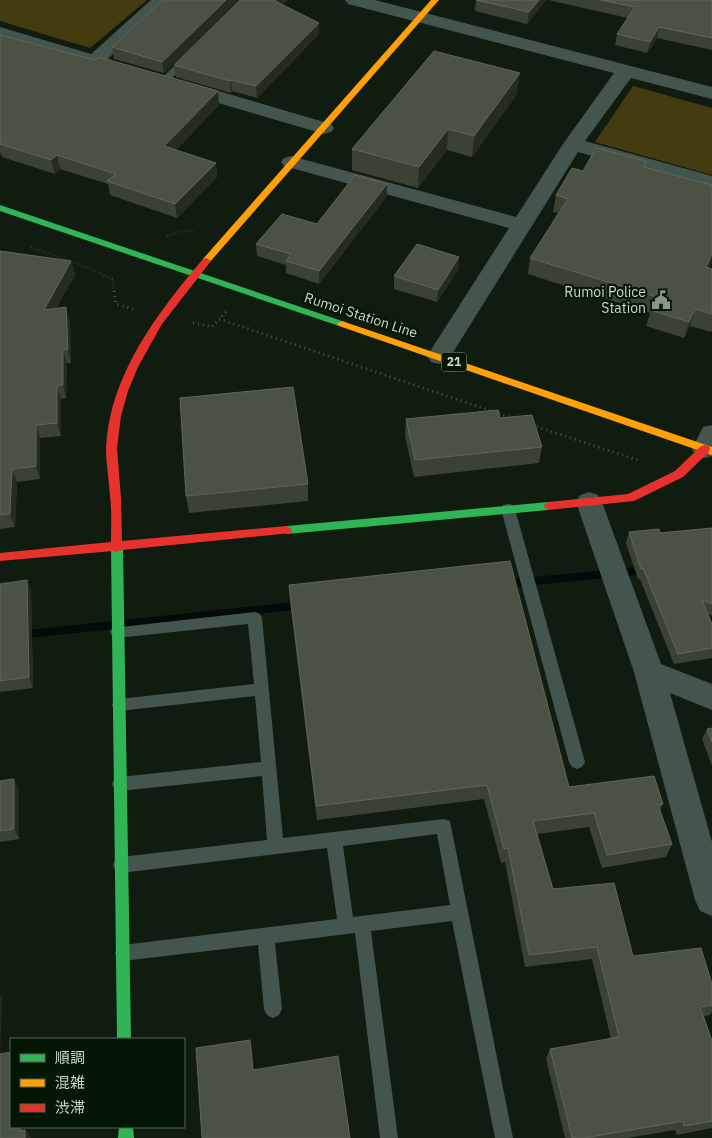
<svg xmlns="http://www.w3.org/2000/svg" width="712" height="1138" font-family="'IBM Plex Sans','Noto Sans JP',sans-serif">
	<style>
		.green { fill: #453b11 }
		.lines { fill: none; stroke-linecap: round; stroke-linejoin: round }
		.stream { fill: #020b0a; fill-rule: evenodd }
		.path-far1 { stroke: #47534d; stroke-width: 2.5; stroke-dasharray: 0.5 2.5; stroke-linecap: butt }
		.path { stroke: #47534d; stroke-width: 3; stroke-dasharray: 1 4; stroke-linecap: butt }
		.lane { fill: #44554d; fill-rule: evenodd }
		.street { fill: #44554d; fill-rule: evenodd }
		.fast { fill: #30b455; fill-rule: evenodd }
		.slow { fill: #ff9f0a; fill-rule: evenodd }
		.jam { fill: #e5322d; fill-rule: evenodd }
		.wall { fill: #3a4233 }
		.shaded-wall { fill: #232c1e }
		.building { fill: #4a5244; stroke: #5e6759 }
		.labels { text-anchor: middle; stroke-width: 4.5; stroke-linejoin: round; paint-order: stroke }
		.shield { fill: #041704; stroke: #8f9e8f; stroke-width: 1 }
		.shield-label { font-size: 12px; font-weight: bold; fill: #cbd8ca }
		.poi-label { font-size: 14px; fill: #cbd8ca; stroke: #041704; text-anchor: end }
		.street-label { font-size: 14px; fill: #cbd8ca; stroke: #041704 }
	</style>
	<rect width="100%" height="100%" fill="#101c10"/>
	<g class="green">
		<polygon points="0,0 147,0 90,48 0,21"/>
		<polygon points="633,86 712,108 712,175 595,142"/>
	</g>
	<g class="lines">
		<g class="stream">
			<polygon points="647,566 651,567 652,570 651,573 647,574 502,588 498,587 497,584 498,581 502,580"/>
			<polygon points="304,601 308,602 309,605 308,608 304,609 0,641 0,633"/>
		</g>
		<g class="path-far1">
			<polyline points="167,236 185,230 194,232"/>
			<polyline points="31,247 89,268 112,279 114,293"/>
		</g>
		<g class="path">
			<polyline points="114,291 116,304 136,310"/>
			<polyline points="226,312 219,319 512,418"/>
			<polyline points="193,323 212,327 219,319"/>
			<polyline points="532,425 640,461"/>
		</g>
		<g class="lane">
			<polygon points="188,54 193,57 167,83 161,83 161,79 185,55"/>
			<polygon points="508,504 513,505 515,509 585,762 582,767 577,769 572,767 569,762 501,509 503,505"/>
			<path d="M255,612L260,614L262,618L283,838L444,819L450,821L513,1138H495L452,921L371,931L398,1138H380L355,933L275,943L282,1009L279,1015L273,1018L267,1015L264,1009L258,945L123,961L117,959L115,953L117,947L123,945L337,919L327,848L121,873L115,870L113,865L115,860L121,857L267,840L262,776L120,791L114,789L112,784L114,779L120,777L261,762L255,696L119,711L114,710L112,705L114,700L119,699L254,684L248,624L117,638L112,636L110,632L112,628ZM437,834L450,905L353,917L343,846Z"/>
		</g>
		<g class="street">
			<polygon points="151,0 171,0 101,65 94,67 87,65 0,39 0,27 91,54"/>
			<polygon points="345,0 375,0 712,87 712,99 631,78 585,141 712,176 712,189 578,152 447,362 439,364 431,362 427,356 509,228 284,166 281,162 284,158 291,156 516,217 563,144 614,73 348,4"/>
			<polygon points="184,81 331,124 334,128 331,132 324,134 177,91 174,87 177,83"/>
			<polygon points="712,425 712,456 705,458 696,456 692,449 703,427"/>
			<polygon points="589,492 598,495 602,502 661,664 712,684 712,710 670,693 712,842 712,916 700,911 695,900 634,672 576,502 580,495"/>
		</g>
		<g class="fast">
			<polygon points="0,205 345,322 347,324 345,326 339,326 0,211"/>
			<polygon points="548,502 553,506 548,510 287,534 282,530 287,526"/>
			<polygon points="117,544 121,545 123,548 131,1039 117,1039 111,548 113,545"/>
			<polygon points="119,1127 133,1127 134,1138 118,1138"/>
		</g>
		<g class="slow">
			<polygon points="431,0 439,0 209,263 203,263 203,259"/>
			<polygon points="342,321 712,447 712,455 339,326 337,324"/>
		</g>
		<g class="jam">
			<path d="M206,258L211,261L162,324L138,367L128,391L121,416L117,448L121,498L122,541L287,526L292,530L291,533L122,550L117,552L113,551L0,561V553L111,542C111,527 112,511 110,496C109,480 106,463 106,447C110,374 158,312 203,259Z"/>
			<polygon points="705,445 709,446 710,449 709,452 683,477 634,501 548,510 543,506 548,502 628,494 675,471 701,446"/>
		</g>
	</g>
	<g class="wall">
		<polygon points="163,0 238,0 164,73 114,59 112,47"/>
		<polygon points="476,0 546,0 527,24 475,11"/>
		<polygon points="548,0 712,0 712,50 657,38 647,53 615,45 617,34 628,18"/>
		<polygon points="283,5 319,34 257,98 232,91 231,93 176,77 174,65"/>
		<polygon points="0,35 219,105 176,150 216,163 217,177 177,218 110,195 108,184 60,169 55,174 2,157 0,153"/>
		<polygon points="517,94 472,157 447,150 418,188 352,170 352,149"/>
		<polygon points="645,167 712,260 709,268 712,269 712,330 711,332 690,326 684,338 646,326 650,313 528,274 530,258 558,213 553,212 556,195 583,171"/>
		<polygon points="387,196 319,284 286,273 286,265 257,256 256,244 317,224"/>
		<polygon points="0,251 71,261 75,275 56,308 70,321 71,363 67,363 66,398 61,399 61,436 40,438 40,479 17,482 15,527 0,529"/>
		<polygon points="459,257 458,270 437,302 394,289 394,276"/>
		<polygon points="500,418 542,447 539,463 414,477 405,436 406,419"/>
		<polygon points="308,484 308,501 189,513 186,496"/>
		<polygon points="712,528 712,616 708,614 712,624 712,658 674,664 640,579 638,579 626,543 629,532 660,533"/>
		<polygon points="27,580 31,592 33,688 0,692 0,584"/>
		<polygon points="289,585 569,787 663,804 660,810 672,844 666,857 602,868 589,827 537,834 553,889 633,956 712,984 712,1012 710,1015 704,1016 712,1041 712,1128 677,1135 675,1130 627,1138 565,1138 546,1059 550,1049 611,1039 592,959 525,967 505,862 501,863 484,799 317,820 290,601"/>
		<polygon points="712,728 712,766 702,739 707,729"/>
		<polygon points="0,781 19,790 19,839 0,842"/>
	</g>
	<g class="shaded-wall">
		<polygon points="226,0 238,0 164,73 162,62"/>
		<polygon points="276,0 288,0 275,13 275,1"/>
		<polygon points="539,0 546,0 527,24 529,12"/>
		<polygon points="319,23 319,34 257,98 256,86"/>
		<polygon points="659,27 657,38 647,53 650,42"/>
		<polygon points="520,73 517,94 472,157 474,136"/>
		<polygon points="231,80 232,91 231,93 230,81"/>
		<polygon points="218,91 219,105 166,160 164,146"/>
		<polygon points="448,129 447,150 418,188 419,167"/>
		<polygon points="57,155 60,169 55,174 51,160"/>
		<polygon points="216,163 217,177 177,218 175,204"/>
		<polygon points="387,184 387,196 319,284 319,271"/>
		<polygon points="712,254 712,260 701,283 706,267"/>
		<polygon points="459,257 458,270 437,302 438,290"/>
		<polygon points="71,261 75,275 47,323 44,310"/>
		<polygon points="66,307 70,321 71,363 68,349"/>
		<polygon points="695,309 690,326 684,338 689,322"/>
		<polygon points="63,350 67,363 66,398 63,385"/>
		<polygon points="57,385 61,399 61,436 57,423"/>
		<polygon points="36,425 40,438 40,479 36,466"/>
		<polygon points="12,469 17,482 15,527 10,514"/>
		<polygon points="27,580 31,592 33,688 29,677"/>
		<polygon points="14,779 19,790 19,839 14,829"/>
		<polygon points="0,995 2,997 0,1059"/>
		<polygon points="250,1040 252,1047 254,1077 253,1070"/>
		<polygon points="20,1127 25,1127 25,1137 20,1131"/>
		<polygon points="25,1130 31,1136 31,1138 25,1138"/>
	</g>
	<g class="building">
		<polygon points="163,0 226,0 162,62 112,47"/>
		<polygon points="240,0 276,0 275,1 319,23 256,86 231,80 230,81 174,65"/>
		<polygon points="476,0 539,0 529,12"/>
		<polygon points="601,0 712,0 712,38 659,27 650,42 617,34 635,7"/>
		<polygon points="0,35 95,60 99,57 218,91 164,146 216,163 175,204 107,181 116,174 57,155 51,160 0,144 1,141 0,141"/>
		<polygon points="434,51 520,73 474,136 448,129 419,167 352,149"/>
		<polygon points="596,148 646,161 643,167 712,185 712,254 706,267 712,269 712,314 695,309 689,322 650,310 657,297 530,258 568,199 556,195 572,168 583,171"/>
		<polygon points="355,175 387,184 319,271 286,261 291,254 256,244 282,214 317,224"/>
		<polygon points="417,244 459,257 438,290 394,276"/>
		<polygon points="0,251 71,261 44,310 66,307 68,349 63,350 63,385 57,385 57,423 36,425 36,466 12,469 10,514 0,515"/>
		<polygon points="293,387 308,484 186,496 180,398"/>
		<polygon points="498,410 500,418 532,415 542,447 415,460 406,419"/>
		<polygon points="712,528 712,604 702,600 712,624 712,648 678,654 643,568 641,569 629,532 659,529 660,533"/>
		<polygon points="510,561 569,787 654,776 663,804 658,805 672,844 607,855 594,813 533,821 553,889 614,883 633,956 701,948 712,984 712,1005 700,1007 712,1041 712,1121 684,1126 683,1121 584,1138 572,1138 550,1049 619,1037 597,947 529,955 508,848 504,849 487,785 316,806 289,585"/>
		<polygon points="27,580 29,677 0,681 0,584"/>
		<polygon points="712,728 712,742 707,729"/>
		<polygon points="14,779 14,829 0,831 0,781"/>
		<polygon points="250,1040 253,1070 338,1056 350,1138 202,1138 196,1048"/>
		<polygon points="11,1052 11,1127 20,1127 20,1131 25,1130 25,1138 0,1138 0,1054"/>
	</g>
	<defs>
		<g id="civic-bare" transform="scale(1.5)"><path d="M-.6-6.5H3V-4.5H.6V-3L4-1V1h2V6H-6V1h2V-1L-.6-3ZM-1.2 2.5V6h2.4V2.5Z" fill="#8a9689" stroke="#041704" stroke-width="2.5" paint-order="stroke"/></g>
	</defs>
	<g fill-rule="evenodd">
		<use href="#civic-bare" x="661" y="300"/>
	</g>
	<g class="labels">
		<rect class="shield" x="441.5" y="352.5" width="25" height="19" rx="4"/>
		<g class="shield-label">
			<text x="454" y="366">21</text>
		</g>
		<g class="poi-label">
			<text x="646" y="297">Rumoi Police<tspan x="646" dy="16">Station</tspan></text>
		</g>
		<g class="street-label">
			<text transform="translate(361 315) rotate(18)" y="5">Rumoi Station Line</text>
		</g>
	</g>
	<rect x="10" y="1038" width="175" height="90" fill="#041704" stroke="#546453"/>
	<rect x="20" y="1054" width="25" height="8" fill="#30b455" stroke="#546453"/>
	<text x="55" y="1063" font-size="15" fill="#cbd8ca">順調</text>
	<rect x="20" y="1079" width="25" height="8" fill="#ff9f0a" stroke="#546453"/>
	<text x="55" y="1088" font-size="15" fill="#cbd8ca">混雑</text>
	<rect x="20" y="1104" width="25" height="8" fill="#e5322d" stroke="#546453"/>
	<text x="55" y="1113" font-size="15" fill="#cbd8ca">渋滞</text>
</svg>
